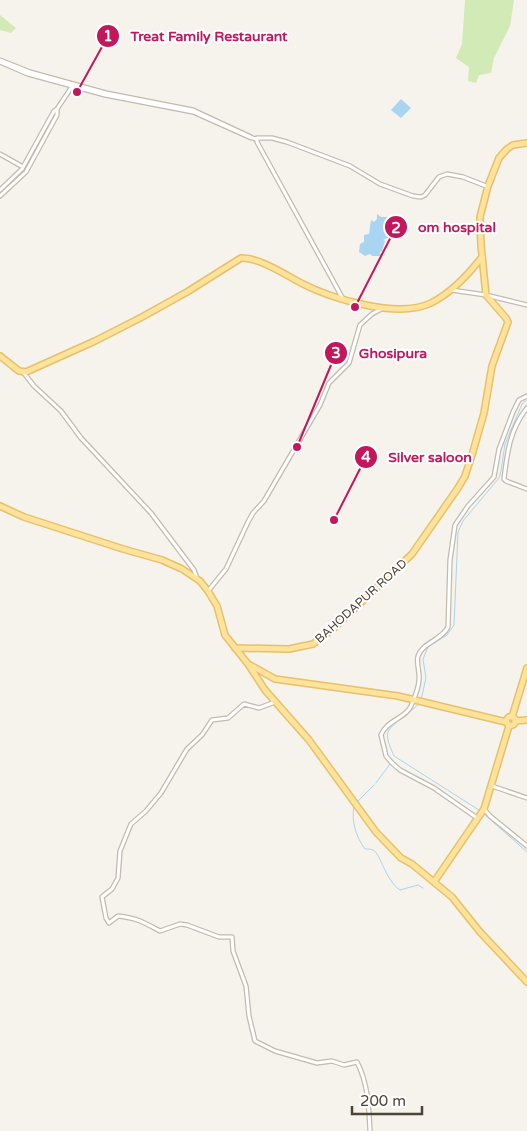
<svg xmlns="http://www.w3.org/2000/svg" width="527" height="1131" font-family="'Varela Round',sans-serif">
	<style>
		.green { fill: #d2eab5 }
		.water { fill: #a9d4f2 }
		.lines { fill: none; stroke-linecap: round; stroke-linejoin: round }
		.stream { stroke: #a9d4f2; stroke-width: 1 }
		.minor-casing { stroke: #c2bbae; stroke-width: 5.5 }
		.major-casing { stroke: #e6c16a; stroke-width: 8 }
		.minor { stroke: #fff; stroke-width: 3 }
		.major { stroke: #ffe39c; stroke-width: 5 }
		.labels { text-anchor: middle; stroke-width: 4; stroke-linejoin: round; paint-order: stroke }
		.street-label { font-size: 12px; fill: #4b4439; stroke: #fff }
		.leader { fill: none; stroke: #c2185b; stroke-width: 2 }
		.callout-dot { fill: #c2185b; stroke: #fff; stroke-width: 2 }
		.mark-label { font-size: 15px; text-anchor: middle; font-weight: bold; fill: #fff }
		.callout-label { font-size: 14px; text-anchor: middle; font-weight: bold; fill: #c2185b; stroke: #fff; stroke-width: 4; stroke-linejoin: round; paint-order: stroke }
	</style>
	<rect width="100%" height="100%" fill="#f6f3ec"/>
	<g class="green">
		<polygon points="465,0 514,0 510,26 494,58 491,73 479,75 476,83 468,81 469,67 456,58 462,44"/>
		<polygon points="0,15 16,28 11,33 0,30"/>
	</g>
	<g class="water">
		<polygon points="401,99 411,108 401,118 391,110"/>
		<polygon points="377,214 381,217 389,217 389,222 397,221 399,232 392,232 389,237 383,240 385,241 382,251 380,252 381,256 372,256 370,254 365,256 359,252 360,244 364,242 364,235 369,234 371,220 374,222 377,219"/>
	</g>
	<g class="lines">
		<g class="stream">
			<polyline points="421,700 426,678 423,659 428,647 447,635 454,625 458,532 463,521 499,478 501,471 505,444 522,404 527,400"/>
			<path d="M419,704C413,710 391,724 388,732C386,739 391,749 394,756L479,810"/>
			<polyline points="376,783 390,764"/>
			<polyline points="356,803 374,785"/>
			<path d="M354,806C351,821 356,837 365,849C368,849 371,849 373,850C381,854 385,880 400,890L418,885L423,888"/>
			<polyline points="483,813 527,852"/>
		</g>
		<g class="minor-casing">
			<g id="minor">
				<polyline points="0,60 30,72 106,93 193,110 251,137"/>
				<polyline points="0,62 28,74 105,95 193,112 249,137 256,139"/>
				<polyline points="0,154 23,167"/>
				<polyline points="0,190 22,169 54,111 57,109 73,85"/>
				<polyline points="0,196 26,172 57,115 57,110"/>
				<polyline points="451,290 486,295 527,305"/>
				<polyline points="343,299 257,142 257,138 272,138 287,142 350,166 380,184 413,196 421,197 425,195 439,177 447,174 463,177 486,186"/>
				<polyline points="23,372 34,386 61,411 81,438 151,513 194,570 197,578"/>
				<path d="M527,408C510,429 507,453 504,479L506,481L527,489"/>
				<polyline points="208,591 226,569 248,522 253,513 264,501 320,405 329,383 349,363 360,325 372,314 383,308"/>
				<path d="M275,702L259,708L244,704L228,718L212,720L202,735L187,749L161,793L146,811L131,824L120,851L118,878L112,889L102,897L106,918L109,923L118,916C137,918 143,922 160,931L180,924L187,925L219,937H232L233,951L246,986L249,1016L255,1041L275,1051L317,1063L332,1061L344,1065L357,1062C368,1083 369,1108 370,1131"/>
				<polyline points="492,786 527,798"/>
				<polyline points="484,809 490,816 527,846"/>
				<path d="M477,818L434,788L400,770L392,763L386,756L381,735C387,720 406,718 411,706C414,699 419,687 419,680C420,672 416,663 418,656C423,642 442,640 448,627L450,560L455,525L468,506L494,477L499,449L513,412L519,400L527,396"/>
			</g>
		</g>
		<g class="major-casing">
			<g id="major">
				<path d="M0,356L19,371L26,372L95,341L142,317L187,292L241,258C258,257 286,275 301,283C332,299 398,319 431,303C451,293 468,275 482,257"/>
				<polyline points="0,506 24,517 123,549 162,560 182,569 200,581 208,591 217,606 225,635 248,664 265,690 309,740 376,832 401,858 412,864 452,897 480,932 527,982"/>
				<polyline points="235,648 289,649 313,644 333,629 412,554 458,488 465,476 472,455 484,413 492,366 508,322 506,318 486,295 481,245 480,217 488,186 499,158 507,149 513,145 527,143"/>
				<polyline points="250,665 275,679 398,696 506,722"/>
				<circle cx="511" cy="721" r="4.5"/>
				<polyline points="512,717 527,668"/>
				<polyline points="515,721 527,720"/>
				<polyline points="434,882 484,809 509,726"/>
			</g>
		</g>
		<use href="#minor" class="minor"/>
		<use href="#major" class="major"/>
	</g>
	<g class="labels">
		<g class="street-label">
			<text transform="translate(361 601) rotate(-42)" y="4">BAHODAPUR ROAD</text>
		</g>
	</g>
	<path class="leader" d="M77 92L108 36M355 307L396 227M297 447L336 353M334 520L366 457"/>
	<g class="callout-dot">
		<circle cx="77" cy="92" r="5"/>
		<circle cx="355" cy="307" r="5"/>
		<circle cx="297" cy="447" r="5"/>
		<circle cx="334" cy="520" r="5"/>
		<circle cx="108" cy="36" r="12"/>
		<circle cx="396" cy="227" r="12"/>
		<circle cx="336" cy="353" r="12"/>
		<circle cx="366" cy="457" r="12"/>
	</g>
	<g class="mark-label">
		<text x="108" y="41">1</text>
		<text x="396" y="233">2</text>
		<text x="336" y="358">3</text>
		<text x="366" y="462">4</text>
	</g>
	<g class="callout-label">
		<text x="209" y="41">Treat Family Restaurant</text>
		<text x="457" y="232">om hospital</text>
		<text x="393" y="358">Ghosipura</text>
		<text x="430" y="462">Silver saloon</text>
	</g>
	<path d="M352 1106v8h70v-8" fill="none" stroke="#4b4439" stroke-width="2.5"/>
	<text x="360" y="1106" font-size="15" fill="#4b4439" stroke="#ffffff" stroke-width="4" paint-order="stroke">200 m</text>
</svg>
